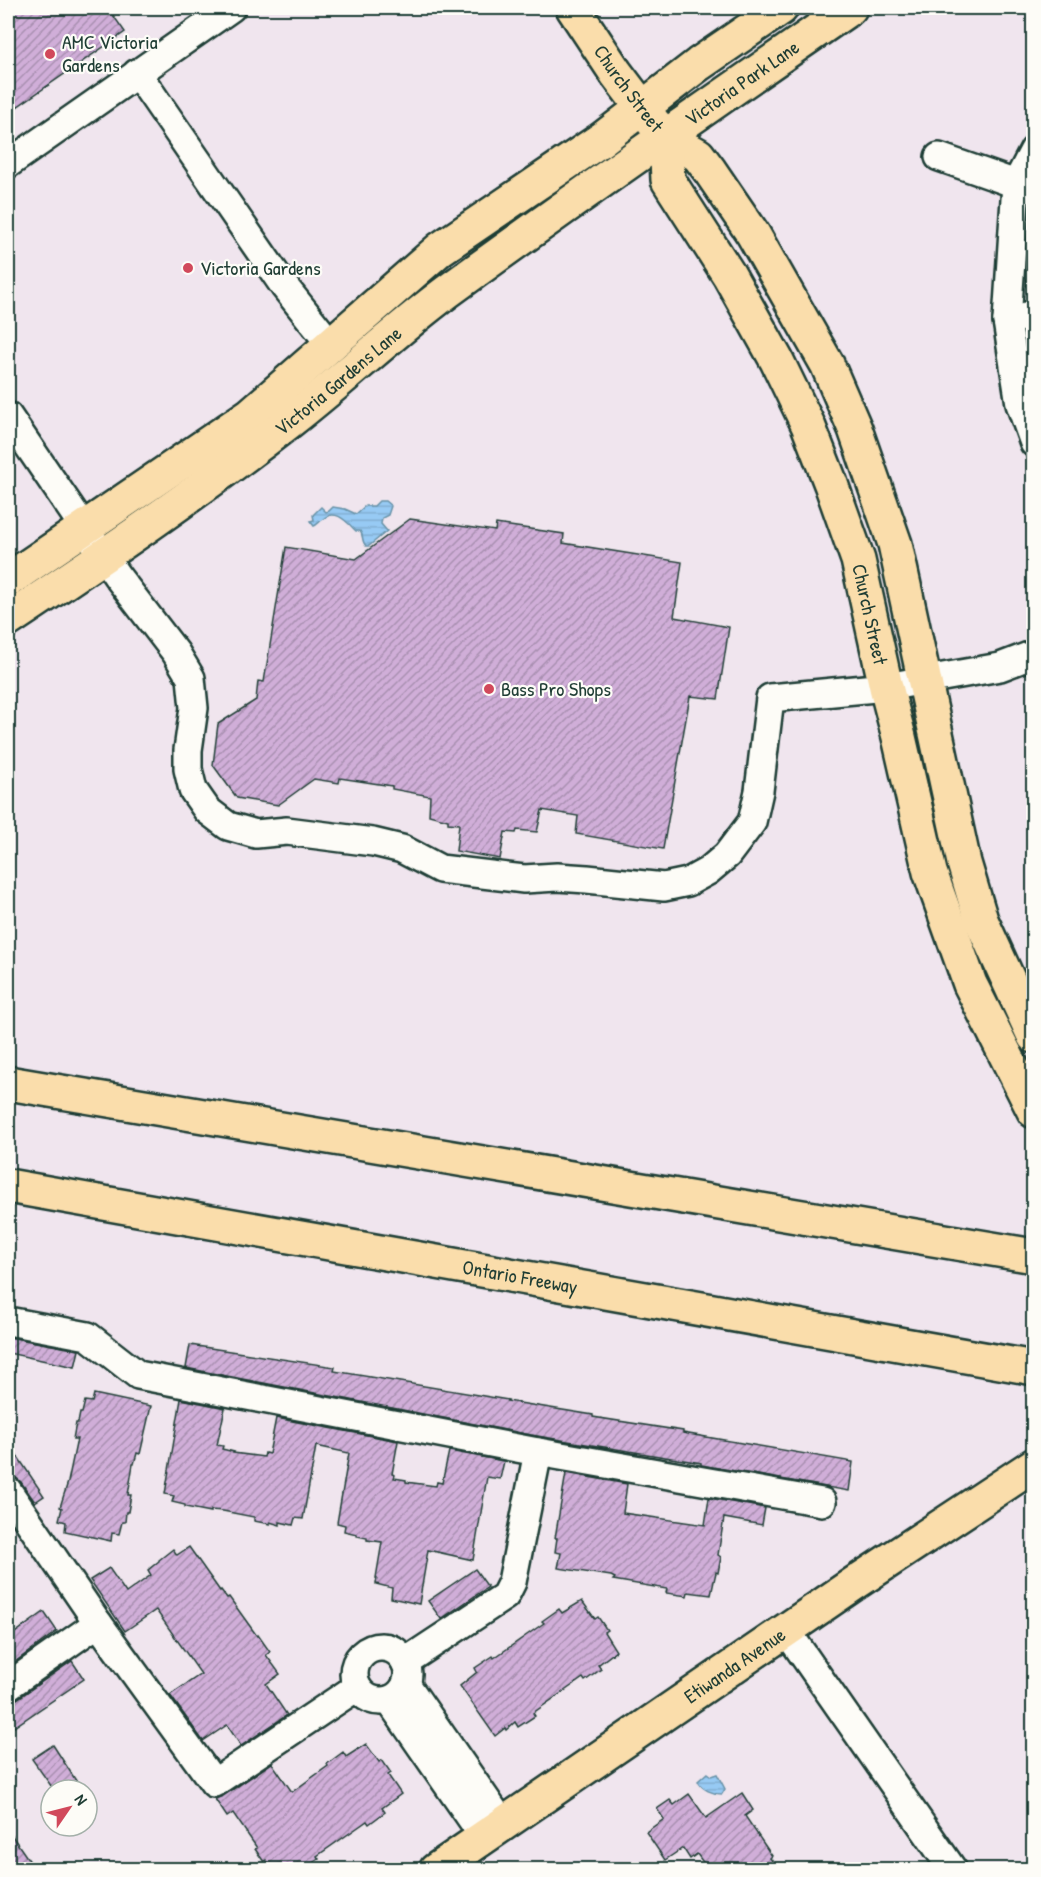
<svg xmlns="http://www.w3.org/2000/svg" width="1041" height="1877" font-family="'Patrick Hand',sans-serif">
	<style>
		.water { fill: url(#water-rules); stroke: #6792a7; stroke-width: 1.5 }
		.building { fill: url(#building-hatch); stroke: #1f3d34; stroke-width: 1.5 }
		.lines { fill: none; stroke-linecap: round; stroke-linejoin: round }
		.minor-casing { stroke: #1f3d34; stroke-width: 32 }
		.major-casing { stroke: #1f3d34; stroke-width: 38 }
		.highway-casing { stroke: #1f3d34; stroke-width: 38 }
		.minor { stroke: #fdfcf7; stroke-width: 27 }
		.major { stroke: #faddab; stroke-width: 33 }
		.highway { stroke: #faddab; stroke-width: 33 }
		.poi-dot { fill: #d1495b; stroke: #fdfcf7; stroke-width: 2 }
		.labels { text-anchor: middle; stroke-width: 4.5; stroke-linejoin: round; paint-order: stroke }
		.poi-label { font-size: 20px; fill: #1f3d34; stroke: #fdfcf7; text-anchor: start }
		.street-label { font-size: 20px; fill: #1f3d34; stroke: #fdfcf7 }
	</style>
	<defs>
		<pattern id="water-rules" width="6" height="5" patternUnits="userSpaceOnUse" patternTransform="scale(1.5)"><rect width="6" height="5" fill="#97caf4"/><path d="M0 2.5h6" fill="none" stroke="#82aed2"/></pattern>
		<pattern id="building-hatch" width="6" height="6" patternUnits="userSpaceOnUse" patternTransform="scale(1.5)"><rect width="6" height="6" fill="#d0aed8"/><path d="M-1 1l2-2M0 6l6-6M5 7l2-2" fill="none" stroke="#a88fb0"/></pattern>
	</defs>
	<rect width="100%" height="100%" fill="#f0e5ee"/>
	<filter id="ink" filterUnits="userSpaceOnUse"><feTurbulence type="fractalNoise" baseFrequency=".0167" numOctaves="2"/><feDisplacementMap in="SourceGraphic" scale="12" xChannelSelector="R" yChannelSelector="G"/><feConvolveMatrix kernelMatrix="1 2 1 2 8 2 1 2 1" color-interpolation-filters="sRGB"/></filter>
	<g filter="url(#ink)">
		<g class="water">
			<path d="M379,501H385L391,506L388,515L382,518L381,524L387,531L369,546H366C361,541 364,536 360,531H356C347,522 335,507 322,520C319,522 317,525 314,526L310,521L314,520L313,515L321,507L326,512L329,511L333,507L345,509L356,514L365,506H374Z"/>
			<path d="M707,1773L711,1776L717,1774L725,1789L722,1794C713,1794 702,1790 698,1781Z"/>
		</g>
		<g class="building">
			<polygon points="8,8 108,8 125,32 8,113"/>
			<polygon points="410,519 495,531 496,524 564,534 563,543 682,562 674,617 729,627 718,699 690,696 663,849 576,834 578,816 542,810 537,832 517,830 516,833 505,832 500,859 456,851 459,824 448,823 448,820 429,815 430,796 392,789 392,786 340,778 339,783 314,779 278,805 237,798 213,765 218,724 256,700 258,681 264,682 286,547 356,559"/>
			<polygon points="8,1337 79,1350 75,1367 8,1353"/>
			<polygon points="190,1345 335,1367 334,1371 508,1400 507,1401 593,1415 593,1417 683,1431 683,1433 853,1462 849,1491 701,1465 701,1463 531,1435 186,1368"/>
			<polygon points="94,1394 151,1406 140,1454 137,1453 134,1464 133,1464 128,1495 131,1495 128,1512 126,1512 125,1522 122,1522 119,1534 112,1533 111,1541 65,1531 66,1522 59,1520 62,1508 60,1507 68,1482 77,1439 73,1439 76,1423 78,1423 80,1413 82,1413 85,1401 92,1402"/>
			<polygon points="181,1399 225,1408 217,1445 223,1446 222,1449 234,1452 233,1453 264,1457 265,1453 269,1454 276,1418 398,1441 392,1474 395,1475 394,1478 406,1480 406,1482 436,1486 437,1482 442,1483 449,1451 504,1461 500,1479 487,1477 473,1560 428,1550 419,1604 391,1598 392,1588 376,1584 377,1578 376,1578 382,1542 367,1540 367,1538 357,1536 357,1534 344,1531 345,1525 337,1523 349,1453 316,1446 303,1519 295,1518 293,1525 280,1522 280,1525 270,1522 270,1524 254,1521 254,1517 223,1511 211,1510 211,1512 185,1507 185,1505 172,1502 174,1496 165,1494"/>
			<polygon points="8,1442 44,1496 35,1502 21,1482 15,1477 8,1475"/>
			<polygon points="566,1473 627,1484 623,1513 705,1525 709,1498 765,1508 762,1525 724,1518 718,1555 721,1557 718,1573 716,1572 711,1595 688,1592 687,1596 666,1593 667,1589 613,1580 615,1578 611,1576 558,1568 561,1553 555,1552 557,1538 555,1538"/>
			<polygon points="189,1547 220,1591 221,1590 227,1598 229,1597 257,1636 258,1635 270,1652 266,1655 280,1674 266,1684 287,1715 241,1746 227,1725 203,1741 170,1695 201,1674 156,1610 125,1631 90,1580 109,1568 126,1593 151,1575 148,1570 159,1561 159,1560 173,1549 177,1555"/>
			<polygon points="475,1569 488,1587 441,1619 428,1601"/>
			<polygon points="582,1601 595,1619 598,1617 607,1630 604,1632 616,1651 598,1665 601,1669 585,1681 583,1678 533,1713 535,1716 518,1727 515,1722 506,1730 505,1728 495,1736 460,1686 477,1672 475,1668 493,1656 494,1658 544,1623 542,1621 559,1609 562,1613"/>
			<polygon points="44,1612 57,1631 8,1667 8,1638"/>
			<polygon points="72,1661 84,1679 8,1731 8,1701 17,1699"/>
			<polygon points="366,1744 379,1762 382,1760 391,1773 388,1775 401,1794 382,1808 385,1812 369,1824 367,1821 317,1856 319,1859 303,1869 273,1869 266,1860 264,1862 255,1849 257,1848 233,1813 227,1817 215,1799 223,1796 272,1763 292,1792 328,1766 327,1764 343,1752 346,1757"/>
			<polygon points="53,1745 82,1790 54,1790 32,1759"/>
			<polygon points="742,1793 753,1810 745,1816 772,1856 770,1858 778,1869 708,1869 697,1854 690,1859 683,1848 665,1860 646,1832 664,1819 657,1809 670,1800 674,1805 689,1794 706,1818"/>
			<polygon points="8,1830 35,1869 8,1869"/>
		</g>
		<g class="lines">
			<g class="minor-casing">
				<g id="minor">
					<polyline points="137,73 284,286 331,345"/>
					<polyline points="1034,150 1016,184 1007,321 1020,404 1034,443"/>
					<polyline points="939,157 1016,184"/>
					<polyline points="8,164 231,8"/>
					<polyline points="1007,321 1034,314"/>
					<polyline points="8,416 117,576 176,653 191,678 194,708 188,750 188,769 193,790 207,810 228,826 256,834 287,831 373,842 402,849 440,869 524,879 557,877 587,879 664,887 688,882 708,871 727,855 752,822 759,791 770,698 886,687 1000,667 1034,654"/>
					<polyline points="8,1321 88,1336 138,1375 538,1452 822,1502"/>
					<polyline points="8,1491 98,1623 214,1783 357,1687"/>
					<polyline points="786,1630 953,1870"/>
					<circle cx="381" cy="1674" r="27"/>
					<polyline points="405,1662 505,1596 512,1582 538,1452"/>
					<polyline points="406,1684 503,1824"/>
					<polyline points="8,1686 98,1623"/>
					<polyline points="389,1700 484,1837"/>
				</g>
			</g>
			<g class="major-casing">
				<g id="major">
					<path id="s1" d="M573,8L616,73L653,122L666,137L698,155L710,171L753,234L827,364L855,429L895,544L964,863L981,920L1034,1036"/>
					<path id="s2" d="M666,137L668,180L729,275L777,361L808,425L831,484L858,560L886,687L899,737L930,872L970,984L1034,1111"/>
					<polyline points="8,580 250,415 440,249 602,139 699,64 781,8"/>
					<path id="s3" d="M8,620C104,556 199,492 290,421C344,379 393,332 448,291C580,195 715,101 850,8"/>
					<path id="s4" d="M436,1870L855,1583L1034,1465"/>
				</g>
			</g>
			<g class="highway-casing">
				<g id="highway">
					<polyline points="8,1083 1034,1256"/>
					<path id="s5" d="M8,1186L1034,1368"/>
				</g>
			</g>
			<use href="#minor" class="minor"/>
			<use href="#major" class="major"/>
			<use href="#highway" class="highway"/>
		</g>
	</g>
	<g class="poi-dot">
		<circle cx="50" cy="54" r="6"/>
		<circle cx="188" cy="268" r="6"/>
		<circle cx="489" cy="689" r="6"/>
	</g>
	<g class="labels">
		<g class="poi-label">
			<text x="62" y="49">AMC Victoria<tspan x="62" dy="23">Gardens</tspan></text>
			<text x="200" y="275">Victoria Gardens</text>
			<text x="501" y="696">Bass Pro Shops</text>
		</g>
		<g class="street-label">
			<text dy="7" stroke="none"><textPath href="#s3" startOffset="910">Victoria Park Lane</textPath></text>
			<text dy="7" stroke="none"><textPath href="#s1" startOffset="98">Church Street</textPath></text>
			<text dy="7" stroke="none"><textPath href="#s3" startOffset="408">Victoria Gardens Lane</textPath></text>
			<text dy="7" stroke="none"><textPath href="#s2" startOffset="525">Church Street</textPath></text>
			<text dy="7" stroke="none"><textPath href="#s5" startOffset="520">Ontario Freeway</textPath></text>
			<text dy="7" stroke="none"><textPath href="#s4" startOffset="362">Etiwanda Avenue</textPath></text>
		</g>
	</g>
	<rect width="1041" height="1877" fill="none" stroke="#fdfcf7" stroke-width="30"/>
	<rect x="15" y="15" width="1011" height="1847" fill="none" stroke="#1f3d34" stroke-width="2" filter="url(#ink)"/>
	<g transform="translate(69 1808) rotate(55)"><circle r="28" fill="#fdfcf7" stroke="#a4b0a9" stroke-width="1.5"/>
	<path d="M0-4.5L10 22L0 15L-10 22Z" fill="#d1495b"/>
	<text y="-9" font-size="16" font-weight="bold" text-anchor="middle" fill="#1f3d34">N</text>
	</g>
</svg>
